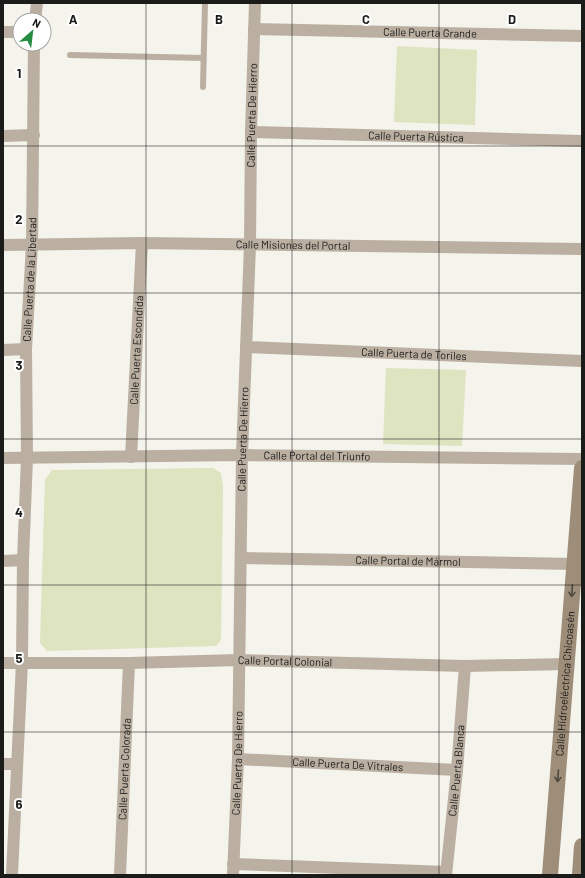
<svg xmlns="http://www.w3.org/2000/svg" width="585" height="878" font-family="Barlow,sans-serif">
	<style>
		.green { fill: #dee3c0 }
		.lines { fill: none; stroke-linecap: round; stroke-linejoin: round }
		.service { stroke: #baafa1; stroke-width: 6 }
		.minor { stroke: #baafa1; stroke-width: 12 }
		.secondary { stroke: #9e8d79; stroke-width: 16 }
		.oneway { stroke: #4f493f }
		.grid { fill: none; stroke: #1b1b19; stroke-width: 1; stroke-opacity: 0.55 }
		.labels { text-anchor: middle; stroke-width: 4; stroke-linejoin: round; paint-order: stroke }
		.street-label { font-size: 11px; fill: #1b1b19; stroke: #fff }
		.grid-label { font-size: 13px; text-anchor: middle; font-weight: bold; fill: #1b1b19; stroke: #fff; stroke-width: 4; stroke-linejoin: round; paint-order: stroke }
	</style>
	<rect width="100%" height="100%" fill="#f4f3ec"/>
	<g class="green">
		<polygon points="397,46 477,50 475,125 394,122"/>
		<polygon points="386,368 466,370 462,446 383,444"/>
		<polygon points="213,468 221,473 223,486 221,640 216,646 47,651 40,643 45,480 52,470"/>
	</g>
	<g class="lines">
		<g class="service">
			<polyline points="70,55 203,58"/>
			<polyline points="203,87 205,3"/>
		</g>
		<g class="minor">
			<polyline points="35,20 37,3"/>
			<path id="s1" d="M254,29L582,36"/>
			<polyline points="3,32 20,32"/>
			<path id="s2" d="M251,132L582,141"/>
			<polyline points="3,136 34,135"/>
			<path id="s3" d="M3,245L142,243L582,249"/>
			<path id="s4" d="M246,347L582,361"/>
			<polyline points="3,350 26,349"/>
			<path id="s5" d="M131,457L142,243"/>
			<path id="s6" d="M3,458L242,455L582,459"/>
			<path id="s7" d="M241,558L575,564"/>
			<polyline points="3,561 23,560"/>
			<path id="s8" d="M3,663H129L239,660L465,666L567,664"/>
			<path id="s9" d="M238,759L457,770"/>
			<polyline points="3,764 17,764"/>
			<polyline points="233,864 446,872"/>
			<path id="s10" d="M12,875L22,662L23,560L27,458L26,349L32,245L34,44"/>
			<path id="s11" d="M120,875L129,663"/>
			<path id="s12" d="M233,875L238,759L242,455L250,245L251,132L255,3"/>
			<path id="s13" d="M446,875L457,770L465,666"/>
		</g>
		<g class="secondary">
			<path id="s14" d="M550,875L582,468"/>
			<polyline points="580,875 582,846"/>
		</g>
	</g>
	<defs><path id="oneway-shaft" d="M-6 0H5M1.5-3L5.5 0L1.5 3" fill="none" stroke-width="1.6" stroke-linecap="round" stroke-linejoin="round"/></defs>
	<g class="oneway">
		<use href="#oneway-shaft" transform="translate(572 591) rotate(94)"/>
		<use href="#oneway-shaft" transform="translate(558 776) rotate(94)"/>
	</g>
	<path class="grid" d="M146,3V875M292,3V875M439,3V875M3,146H582M3,293H582M3,439H582M3,585H582M3,732H582"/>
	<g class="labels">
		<g class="street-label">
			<text dy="4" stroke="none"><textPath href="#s1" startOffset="176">Calle Puerta Grande</textPath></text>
			<text dy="4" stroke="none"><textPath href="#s12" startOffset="760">Calle Puerta De Hierro</textPath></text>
			<text dy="4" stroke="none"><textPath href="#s2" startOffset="165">Calle Puerta Rústica</textPath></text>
			<text dy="4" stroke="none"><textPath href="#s3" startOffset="290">Calle Misiones del Portal</textPath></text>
			<text dy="4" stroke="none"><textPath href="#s10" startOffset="596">Calle Puerta de la Libertad</textPath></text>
			<text dy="4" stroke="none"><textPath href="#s5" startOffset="107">Calle Puerta Escondida</textPath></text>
			<text dy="4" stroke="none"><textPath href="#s4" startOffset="168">Calle Puerta de Toriles</textPath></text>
			<text dy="4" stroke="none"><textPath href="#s12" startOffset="436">Calle Puerta De Hierro</textPath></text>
			<text dy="4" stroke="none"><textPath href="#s6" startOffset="314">Calle Portal del Triunfo</textPath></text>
			<text dy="4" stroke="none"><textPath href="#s7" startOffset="167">Calle Portal de Mármol</textPath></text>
			<text dy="4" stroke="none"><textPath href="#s8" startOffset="282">Calle Portal Colonial</textPath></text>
			<text dy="4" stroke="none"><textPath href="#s14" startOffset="192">Calle Hidroeléctrica Chicoasén</textPath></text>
			<text dy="4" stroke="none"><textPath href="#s12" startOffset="112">Calle Puerta De Hierro</textPath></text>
			<text dy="4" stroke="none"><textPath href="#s9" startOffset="110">Calle Puerta De Vitrales</textPath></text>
			<text dy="4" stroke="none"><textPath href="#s11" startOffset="106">Calle Puerta Colorada</textPath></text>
			<text dy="4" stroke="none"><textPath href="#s13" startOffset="105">Calle Puerta Blanca</textPath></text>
		</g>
	</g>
	<g class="grid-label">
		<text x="73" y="24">A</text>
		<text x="219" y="24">B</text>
		<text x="366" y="24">C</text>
		<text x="512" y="24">D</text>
		<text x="19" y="78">1</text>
		<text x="19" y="224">2</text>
		<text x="19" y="370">3</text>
		<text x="19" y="517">4</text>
		<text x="19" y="663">5</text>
		<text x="19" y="809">6</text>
	</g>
	<rect width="585" height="878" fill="none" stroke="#1b1b19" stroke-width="8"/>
	<g transform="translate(32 32) rotate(28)"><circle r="19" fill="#ffffff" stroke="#a4a4a3"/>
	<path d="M0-3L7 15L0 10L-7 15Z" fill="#258c42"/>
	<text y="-6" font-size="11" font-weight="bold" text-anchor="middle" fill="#1b1b19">N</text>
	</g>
</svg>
